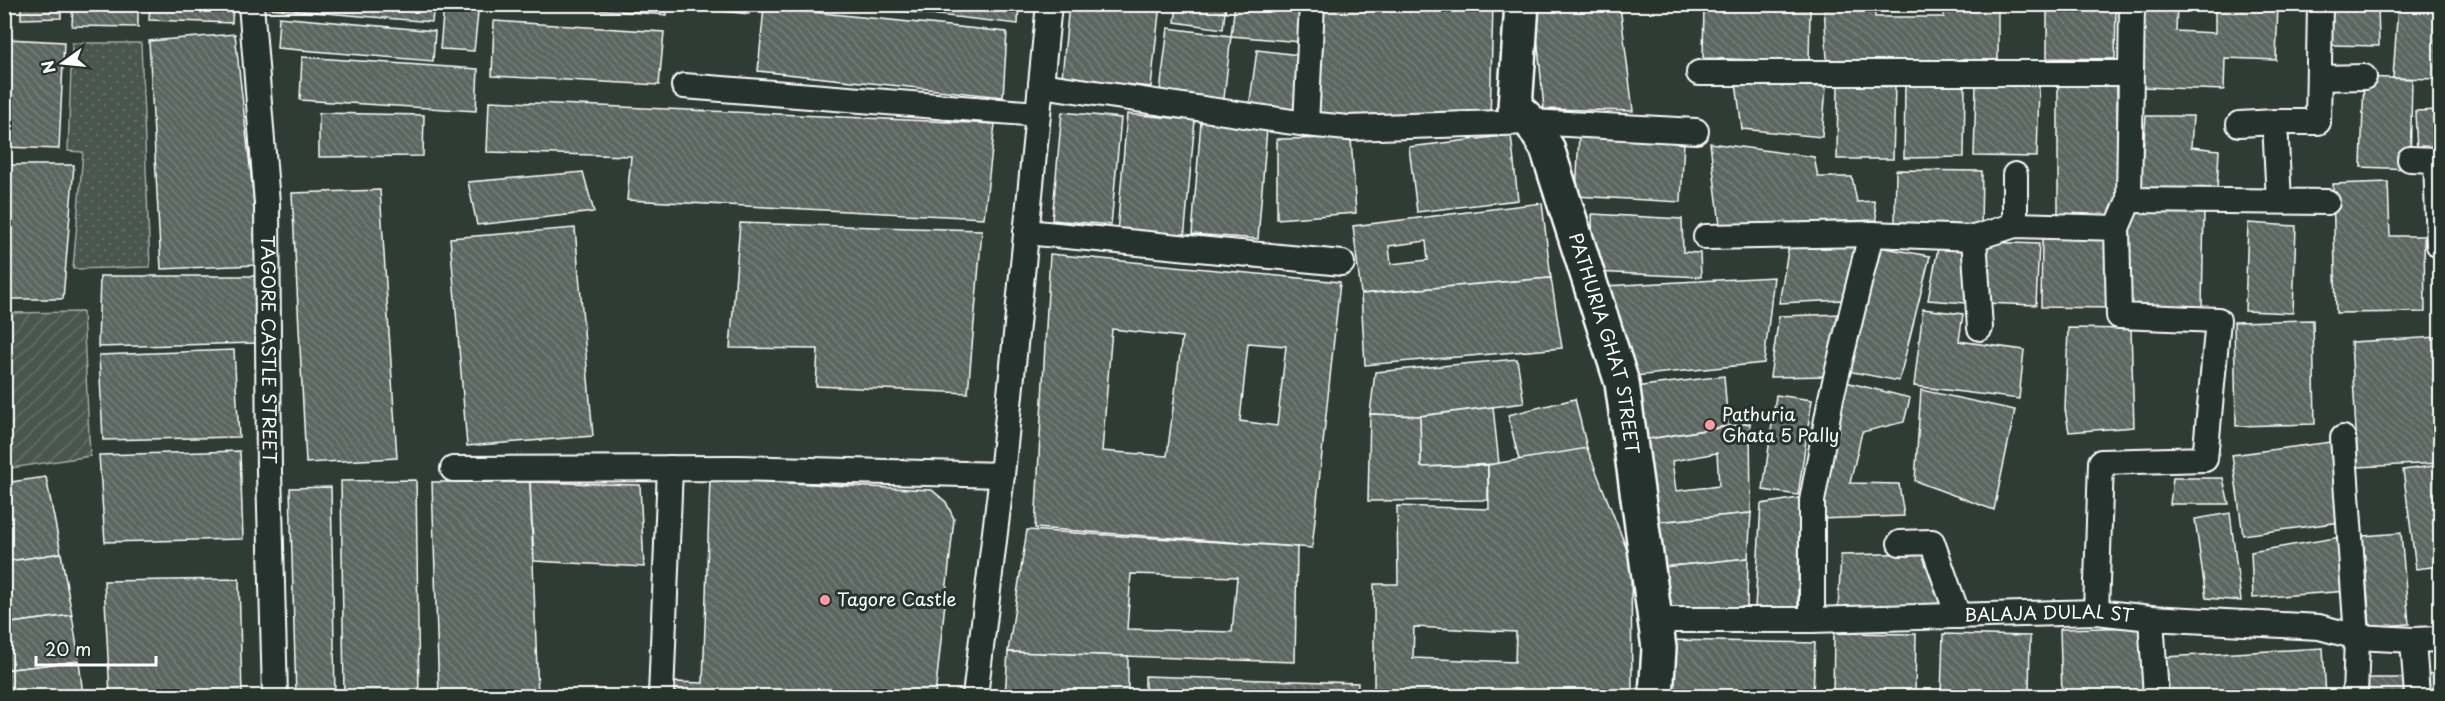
<svg xmlns="http://www.w3.org/2000/svg" width="2445" height="701" font-family="'Playpen Sans',sans-serif">
	<style>
		.grass { fill: url(#grass-dots); stroke: #a4aaa7; stroke-width: 1.5 }
		.garden { fill: url(#garden-furrows); stroke: #a4aaa7; stroke-width: 1.5 }
		.building { fill: url(#building-back-hatch); stroke: #fff; stroke-width: 1.5; fill-rule: evenodd }
		.lines { fill: none; stroke-linecap: round; stroke-linejoin: round }
		.lane-casing { stroke: #fff; stroke-width: 28 }
		.secondary-casing { stroke: #fff; stroke-width: 38 }
		.lane { stroke: #26332d; stroke-width: 24 }
		.secondary { stroke: #26332d; stroke-width: 33 }
		.poi-dot { fill: #ff9aa2; stroke: #26332d; stroke-width: 2 }
		.labels { text-anchor: middle; stroke-width: 6; stroke-linejoin: round; paint-order: stroke }
		.street-label { font-size: 18px; fill: #fff; stroke: #26332d }
		.poi-label { font-size: 18px; fill: #fff; stroke: #26332d; text-anchor: start }
	</style>
	<defs>
		<pattern id="grass-dots" width="8" height="8" patternUnits="userSpaceOnUse" patternTransform="scale(1.5)"><rect width="8" height="8" fill="#4a544f"/><path d="M2 2h.1M6 6h.1" fill="none" stroke="#656e69" stroke-width="1.8" stroke-linecap="round"/></pattern>
		<pattern id="garden-furrows" width="10" height="10" patternUnits="userSpaceOnUse" patternTransform="scale(1.5)"><rect width="10" height="10" fill="#4a544f"/><path d="M-1 1l2-2M0 10L10 0M9 11l2-2" fill="none" stroke="#656e69"/></pattern>
		<pattern id="building-back-hatch" width="6" height="6" patternUnits="userSpaceOnUse" patternTransform="scale(1.5)"><rect width="6" height="6" fill="#5b6661"/><path d="M-1 5l2 2M0 0l6 6M5-1l2 2" fill="none" stroke="#747d79"/></pattern>
	</defs>
	<rect width="100%" height="100%" fill="#2f3b35"/>
	<filter id="ink" filterUnits="userSpaceOnUse"><feTurbulence type="fractalNoise" baseFrequency=".0167" numOctaves="2"/><feDisplacementMap in="SourceGraphic" scale="12" xChannelSelector="R" yChannelSelector="G"/><feConvolveMatrix kernelMatrix="1 2 1 2 8 2 1 2 1" color-interpolation-filters="sRGB"/></filter>
	<g filter="url(#ink)">
		<polygon class="grass" points="72,43 141,43 150,267 73,269 83,152 68,151"/>
		<polygon class="garden" points="83,312 90,456 5,469 5,313"/>
		<g class="building">
			<polygon points="4,4 10,4 8,39 64,42 59,149 4,147"/>
			<polygon points="21,4 61,4 61,18 21,19"/>
			<polygon points="73,4 138,4 138,27 72,26"/>
			<polygon points="150,4 233,4 232,23 149,20"/>
			<polygon points="267,4 434,4 432,22 266,8"/>
			<polygon points="444,4 479,4 474,51 440,49"/>
			<polygon points="527,4 667,4 666,15"/>
			<polygon points="687,4 750,4 749,14 687,7"/>
			<polygon points="839,4 1019,4 1018,24"/>
			<polygon points="1069,4 1160,4 1151,87 1062,77"/>
			<polygon points="1177,4 1226,4 1223,29 1175,22"/>
			<polygon points="1235,4 1304,4 1301,42 1231,36"/>
			<polygon points="1317,4 1493,4 1490,120 1314,116"/>
			<polygon points="1534,4 1620,6 1633,111 1544,109"/>
			<polygon points="1704,4 1768,4 1768,8 1810,9 1809,62 1703,58"/>
			<polygon points="1824,4 1874,4 1875,17 1944,17 1944,4 1998,4 1998,64 1827,60"/>
			<polygon points="2047,4 2116,4 2115,59 2047,58"/>
			<polygon points="2143,4 2177,4 2176,31 2215,33 2215,6 2184,4 2278,4 2276,60 2225,58 2224,90 2141,87"/>
			<polygon points="2332,4 2378,4 2379,46 2330,45"/>
			<polygon points="2398,4 2440,4 2440,79 2393,78"/>
			<polygon points="764,7 1007,32 1003,97 758,71"/>
			<polygon points="279,17 435,31 433,61 277,48"/>
			<polygon points="494,21 664,32 659,85 492,76"/>
			<polygon points="1168,28 1231,36 1223,107 1159,99"/>
			<polygon points="235,34 253,193 258,265 161,269 149,41"/>
			<polygon points="1257,50 1308,56 1300,115 1249,108"/>
			<polygon points="302,57 478,69 476,111 300,100"/>
			<polygon points="2364,77 2412,79 2410,169 2361,167"/>
			<polygon points="2058,82 2117,83 2118,216 2058,216"/>
			<polygon points="1736,83 1826,87 1822,137 1742,129"/>
			<polygon points="1905,84 1965,85 1964,157 1904,158"/>
			<polygon points="1838,85 1895,87 1893,159 1837,159"/>
			<polygon points="1976,85 2039,86 2037,157 1974,156"/>
			<polygon points="489,101 995,124 984,218 627,200 631,156 487,152"/>
			<polygon points="2440,110 2440,150 2417,151 2415,111"/>
			<polygon points="1062,112 1121,118 1111,225 1052,220"/>
			<polygon points="319,113 424,115 423,156 319,157"/>
			<polygon points="1127,114 1195,120 1184,240 1117,233"/>
			<polygon points="2146,116 2193,116 2191,147 2219,150 2217,191 2140,189"/>
			<polygon points="1201,121 1267,128 1258,239 1192,234"/>
			<polygon points="1579,134 1684,140 1681,202 1576,196"/>
			<polygon points="1511,135 1518,200 1417,212 1409,147"/>
			<polygon points="1351,138 1356,213 1277,219 1277,139"/>
			<polygon points="1710,143 1814,157 1818,177 1852,177 1857,202 1874,201 1877,220 1720,225"/>
			<polygon points="4,165 74,165 63,299 4,299"/>
			<polygon points="1896,170 1982,171 1981,225 1895,223"/>
			<polygon points="583,172 594,212 477,225 468,182"/>
			<polygon points="2388,182 2390,236 2424,236 2425,312 2336,313 2333,184"/>
			<polygon points="380,190 397,458 306,463 292,193"/>
			<path d="M1542,203L1551,278L1361,294L1353,226ZM1426,241L1428,260L1391,264L1389,246Z"/>
			<polygon points="2130,208 2204,211 2202,307 2129,305"/>
			<polygon points="1592,214 1682,219 1683,252 1700,253 1701,277 1593,272"/>
			<polygon points="740,223 982,230 968,393 816,386 818,349 730,348"/>
			<polygon points="2248,223 2296,226 2293,313 2245,311"/>
			<polygon points="575,228 593,436 467,446 450,238"/>
			<polygon points="2042,238 2112,240 2111,308 2041,307"/>
			<polygon points="1985,242 2039,244 2036,305 1982,303"/>
			<polygon points="1855,243 1844,300 1779,303 1789,245"/>
			<polygon points="1879,247 1930,256 1899,381 1847,371"/>
			<polygon points="1938,248 1968,251 1966,303 1928,300"/>
			<path d="M1050,254L1340,282L1312,548L1035,528ZM1112,329L1182,337L1167,456L1102,451ZM1248,343L1286,346L1277,426L1240,421Z"/>
			<polygon points="100,276 257,276 257,343 98,347"/>
			<polygon points="1774,277 1764,363 1634,376 1604,286"/>
			<polygon points="1551,278 1562,348 1365,365 1361,294"/>
			<polygon points="1923,309 1963,314 1959,341 2024,350 2019,399 1914,386"/>
			<polygon points="1844,314 1829,376 1770,377 1779,316"/>
			<polygon points="2313,320 2315,424 2236,426 2234,322"/>
			<polygon points="2068,328 2131,329 2134,427 2069,432 2065,409"/>
			<polygon points="2440,337 2440,463 2358,467 2351,342"/>
			<polygon points="234,350 239,437 103,440 99,355"/>
			<polygon points="1517,359 1524,403 1420,416 1370,414 1375,372"/>
			<polygon points="1724,376 1728,426 1643,440 1634,387"/>
			<polygon points="1842,381 1910,398 1904,422 1862,432 1850,483 1899,484 1904,516 1819,519"/>
			<polygon points="1921,390 2015,410 1994,510 1915,481"/>
			<polygon points="1776,395 1812,400 1798,495 1763,490"/>
			<polygon points="1575,399 1587,448 1520,464 1508,415"/>
			<polygon points="1493,407 1499,464 1421,467 1420,416"/>
			<polygon points="1370,414 1420,416 1421,467 1488,465 1488,500 1368,501"/>
			<path d="M1750,423L1751,513L1657,522L1643,440ZM1717,453L1719,486L1676,491L1672,461Z"/>
			<polygon points="2331,442 2341,522 2243,535 2232,455"/>
			<path d="M1587,448L1631,560L1632,696H1374V584H1398L1397,506L1489,509L1488,465ZM1414,627L1516,632L1515,662L1413,658Z"/>
			<polygon points="240,451 243,539 105,542 99,455"/>
			<polygon points="2440,465 2440,566 2416,569 2403,470"/>
			<polygon points="46,477 61,553 4,562 4,483"/>
			<polygon points="2173,478 2223,478 2229,504 2170,504"/>
			<polygon points="710,479 932,490 946,502 954,519 935,696 675,696 675,682 703,683"/>
			<polygon points="416,480 419,696 344,696 341,481"/>
			<polygon points="432,482 530,482 538,696 439,696"/>
			<polygon points="530,482 640,485 644,567 534,561"/>
			<polygon points="331,487 335,696 296,696 290,488"/>
			<polygon points="1799,498 1798,611 1755,607 1761,504"/>
			<polygon points="1751,513 1748,558 1663,567 1657,522"/>
			<polygon points="2230,513 2241,601 2206,598 2195,519"/>
			<path d="M1027,530L1297,547L1295,662L1008,652ZM1131,574L1237,577L1232,632L1127,629Z"/>
			<polygon points="2401,533 2409,624 2370,627 2363,536"/>
			<polygon points="2341,537 2349,591 2253,598 2251,552"/>
			<polygon points="61,553 72,615 4,624 4,562"/>
			<polygon points="1923,553 1941,606 1838,610 1841,555"/>
			<polygon points="1748,558 1747,607 1667,610 1663,567"/>
			<polygon points="239,579 242,696 110,696 104,581"/>
			<polygon points="72,615 79,661 4,670 4,624"/>
			<polygon points="2143,627 2145,696 2062,696 2060,629"/>
			<polygon points="1834,633 1916,634 1915,696 1833,696"/>
			<polygon points="1943,634 2030,636 2029,696 1941,696"/>
			<polygon points="1670,640 1815,643 1813,696 1669,696"/>
			<polygon points="2323,648 2326,696 2167,696 2165,657"/>
			<polygon points="1008,652 1128,656 1128,696 1005,696"/>
			<polygon points="79,661 83,696 4,696 4,670"/>
			<polygon points="2440,673 2440,696 2423,696 2421,674"/>
			<polygon points="1145,676 1358,683 1357,696 1145,696"/>
			<polygon points="2362,678 2409,678 2409,696 2363,696"/>
		</g>
		<g class="lines">
			<g class="lane-casing">
				<g id="lane">
					<path id="s1" d="M251,4L267,203L269,471L275,696"/>
					<polyline points="1699,73 2130,73"/>
					<polyline points="2320,78 2364,77"/>
					<polyline points="1041,85 1306,124 1348,128 1531,122 1696,131"/>
					<polyline points="684,86 1038,114"/>
					<polyline points="2275,122 2318,122 2320,4"/>
					<polyline points="1306,124 1312,4"/>
					<polyline points="2239,124 2275,122 2279,201"/>
					<polyline points="2410,159 2436,160"/>
					<polyline points="2015,175 2015,225"/>
					<polyline points="2129,200 2327,202"/>
					<polyline points="1026,232 1342,263"/>
					<polyline points="1706,237 1871,234"/>
					<polyline points="1974,238 1980,328"/>
					<polyline points="2439,245 2436,160 2440,160"/>
					<polyline points="2343,438 2357,637 2355,696"/>
					<polyline points="453,469 738,468 1002,475"/>
					<polyline points="1900,543 1932,542 1958,616"/>
					<polyline points="2096,612 2101,462 2205,459 2218,320 2119,316 2117,228 2129,200 2132,4"/>
					<polyline points="2151,618 2156,696"/>
					<path id="s2" d="M1655,620H1812L2096,612L2151,618L2319,627L2357,637L2413,640L2440,639"/>
					<polyline points="1812,620 1812,501 1831,398 1871,234 1974,238 2015,225 2117,228"/>
					<polyline points="2413,640 2417,696"/>
					<polyline points="661,696 670,468"/>
					<polyline points="975,696 1002,475 1049,4"/>
				</g>
			</g>
			<g class="secondary-casing">
				<g id="secondary">
					<path id="s3" d="M1522,4L1515,107L1531,122L1547,148L1622,383L1659,648L1656,696"/>
				</g>
			</g>
			<use href="#lane" class="lane"/>
			<use href="#secondary" class="secondary"/>
		</g>
	</g>
	<g class="poi-dot">
		<circle cx="1710" cy="425" r="6"/>
		<circle cx="825" cy="600" r="6"/>
	</g>
	<g class="labels">
		<g class="street-label">
			<text dy="6" stroke="none"><textPath href="#s3" startOffset="360">PATHURIA GHAT STREET</textPath></text>
			<text dy="6" stroke="none"><textPath href="#s1" startOffset="346">TAGORE CASTLE STREET</textPath></text>
			<text dy="6" stroke="none"><textPath href="#s2" startOffset="394">BALAJA DULAL ST</textPath></text>
		</g>
		<g class="poi-label">
			<text x="1722" y="421">Pathuria<tspan x="1722" dy="21">Ghata 5 Pally</tspan></text>
			<text x="837" y="606">Tagore Castle</text>
		</g>
	</g>
	<rect width="2445" height="701" fill="none" stroke="#26332d" stroke-width="24"/>
	<rect x="12" y="12" width="2421" height="677" fill="none" stroke="#fff" stroke-width="2" filter="url(#ink)"/>
	<g transform="translate(63 63) rotate(255)" stroke="#26332d" stroke-width="4.5" paint-order="stroke">
	<path d="M0-4.5L10 22L0 15L-10 22Z" fill="#ffffff"/>
	<text y="-9" font-size="16" font-weight="bold" text-anchor="middle" fill="#ffffff">N</text>
	</g>
	<path d="M36 656v9h120v-9" fill="none" stroke="#ffffff" stroke-width="3"/>
	<text x="45" y="656" font-size="18" fill="#ffffff" stroke="#26332d" stroke-width="4.5" paint-order="stroke">20 m</text>
</svg>
